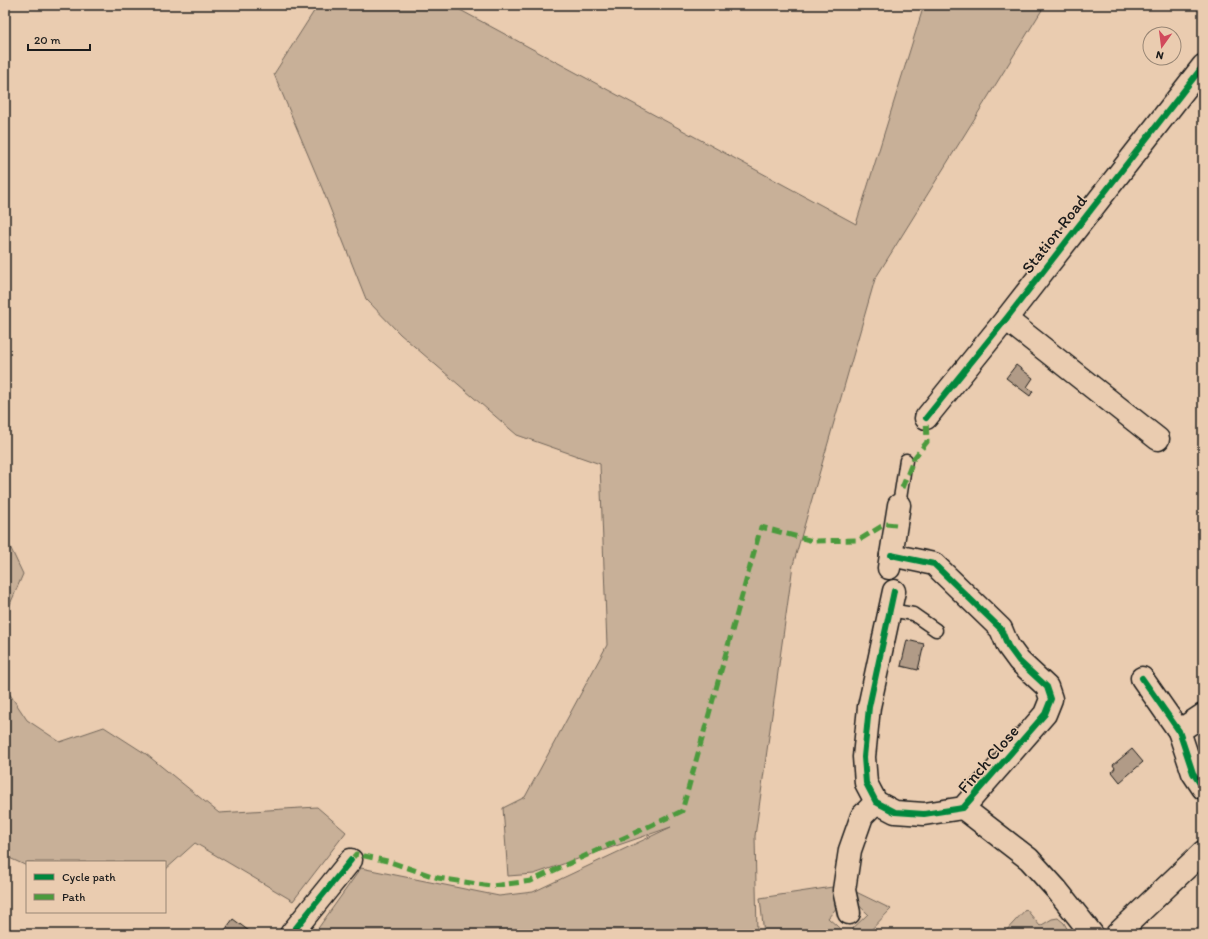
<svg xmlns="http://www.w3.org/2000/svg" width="1208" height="939" font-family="Itim,sans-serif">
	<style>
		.green { fill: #c8b098; stroke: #72665a }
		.building { fill: #b19b87; stroke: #1c1c1c }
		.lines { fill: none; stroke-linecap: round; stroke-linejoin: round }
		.lane-casing { stroke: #1c1c1c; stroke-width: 15 }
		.street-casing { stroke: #1c1c1c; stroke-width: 25 }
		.lane { stroke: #eaccb0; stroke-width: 12 }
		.street { stroke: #eaccb0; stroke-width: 22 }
		.quiet { stroke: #4c9a3e; stroke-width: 5; stroke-dasharray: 10 5; stroke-linecap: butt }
		.cycleway-casing { stroke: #eaccb0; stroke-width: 8 }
		.cycleway { stroke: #00873e; stroke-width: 6 }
		.labels { text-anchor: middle; stroke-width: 3; stroke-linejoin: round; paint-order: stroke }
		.street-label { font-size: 17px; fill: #1c1c1c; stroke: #eaccb0 }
	</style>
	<rect width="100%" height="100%" fill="#eaccb0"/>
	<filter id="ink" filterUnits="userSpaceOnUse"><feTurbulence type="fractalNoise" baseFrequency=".025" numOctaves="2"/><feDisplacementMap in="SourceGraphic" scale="8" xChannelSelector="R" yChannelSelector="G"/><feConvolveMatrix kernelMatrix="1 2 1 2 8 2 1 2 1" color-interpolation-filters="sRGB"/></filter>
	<g filter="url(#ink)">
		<g class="green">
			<polygon points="318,5 451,5 856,224 924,5 1045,5 875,279 793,565 755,836 757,934 314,934 361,868 499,896 533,892 671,827 534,874 508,876 503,808 525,797 607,645 600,464 517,435 400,334 366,299 322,188 274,74"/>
			<polygon points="5,536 23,574 5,616"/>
			<polygon points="5,687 27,720 60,742 104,727 146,754 219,813 317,807 346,832 293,901 195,843 165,870 165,862 27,862 27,866 5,856"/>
			<polygon points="839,886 838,906 828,918 846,934 764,934 760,898"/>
			<polygon points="850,889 891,909 867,934 847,934 868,914 849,896"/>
			<polygon points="1026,909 1040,926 1052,919 1058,918 1064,923 1070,934 1003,934"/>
		</g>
		<g class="building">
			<polygon points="1016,365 1033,378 1027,387 1033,391 1030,396 1006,378"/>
			<polygon points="907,640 924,644 918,670 901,666"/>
			<polygon points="1132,749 1143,762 1120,782 1112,772 1115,768 1113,765"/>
			<polygon points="233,919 249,931 247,934 222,934"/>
		</g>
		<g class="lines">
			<g class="lane-casing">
				<g id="lane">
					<polyline points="899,505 906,460"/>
					<polyline points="890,610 913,614 936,630"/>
				</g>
			</g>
			<g class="street-casing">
				<g id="street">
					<polyline points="1006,319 1158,439"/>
					<polyline points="926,418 1006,319 1203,66"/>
					<polyline points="891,555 934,564 1001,629 1008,646 1019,661 1047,687 1051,699 1045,714 963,808 924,814 895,812 876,802 866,783 864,757 869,707 894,591"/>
					<polyline points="889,568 899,505"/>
					<polyline points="1142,678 1179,731 1193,773 1203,788"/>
					<polyline points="1179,731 1203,715"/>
					<polyline points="963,808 1029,859 1057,890 1092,934"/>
					<polyline points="849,913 844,890 850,850 862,816 876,802"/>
					<polyline points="291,934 351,860"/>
					<polyline points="1117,934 1203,852"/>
				</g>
			</g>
			<use href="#lane" class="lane"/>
			<use href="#street" class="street"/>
			<g class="quiet">
				<polyline points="902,488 914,458 927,442 926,418"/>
				<polyline points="351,860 356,854 387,861 438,878 491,886 531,881 682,811 761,527 813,541 859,540 885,524 896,525"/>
			</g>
			<g class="cycleway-casing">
				<g id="cycleway">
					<polyline points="926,418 1006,319 1203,66"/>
					<polyline points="891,555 934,564 1001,629 1008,646 1019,661 1047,687 1051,699 1045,714 963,808 924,814 895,812 876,802 866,783 864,757 869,707 894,591"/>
					<polyline points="1142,678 1179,731 1193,773 1203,788"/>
					<polyline points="291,934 351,860"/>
				</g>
			</g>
			<use href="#cycleway" class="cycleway"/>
		</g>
	</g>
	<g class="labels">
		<g class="street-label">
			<text transform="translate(1054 234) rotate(-52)" y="6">Station Road</text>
			<text transform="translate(988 759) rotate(-49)" y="6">Finch Close</text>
		</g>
	</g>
	<rect width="1208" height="939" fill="none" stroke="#eaccb0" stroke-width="20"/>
	<rect x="10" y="10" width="1188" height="919" fill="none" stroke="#1c1c1c" stroke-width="1.5" filter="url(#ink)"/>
	<rect x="26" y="861" width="140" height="52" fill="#eaccb0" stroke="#988675"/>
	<rect x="34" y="874" width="20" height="6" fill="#00873e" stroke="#988675"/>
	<text x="62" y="881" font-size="12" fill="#1c1c1c">Cycle path</text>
	<rect x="34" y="894" width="20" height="6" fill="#4c9a3e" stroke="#988675"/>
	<text x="62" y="901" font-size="12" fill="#1c1c1c">Path</text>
	<g transform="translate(1162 46) rotate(194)"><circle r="19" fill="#eaccb0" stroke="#988675"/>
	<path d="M0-3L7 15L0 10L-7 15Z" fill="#d1495b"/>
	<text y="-6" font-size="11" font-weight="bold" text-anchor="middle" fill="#1c1c1c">N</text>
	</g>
	<path d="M28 44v6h62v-6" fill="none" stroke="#1c1c1c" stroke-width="2"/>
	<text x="34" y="44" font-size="12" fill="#1c1c1c" stroke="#eaccb0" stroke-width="3" paint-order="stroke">20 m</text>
</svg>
